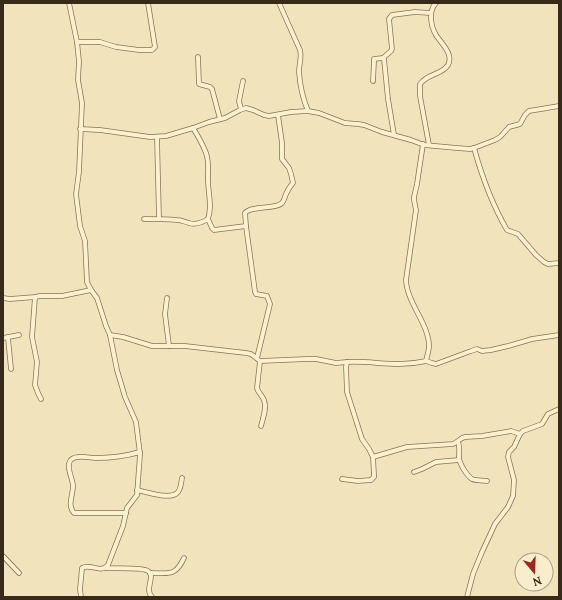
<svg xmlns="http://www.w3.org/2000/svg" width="562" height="600" font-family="Lora,serif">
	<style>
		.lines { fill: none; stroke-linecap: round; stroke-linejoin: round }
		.minor-casing { stroke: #897354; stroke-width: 5.5 }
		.minor { stroke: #fbf1cf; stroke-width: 4 }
	</style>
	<rect width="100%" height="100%" fill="#f1e4bc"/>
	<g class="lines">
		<g class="minor-casing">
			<g id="minor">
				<path d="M69,3L77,42L79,61L78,80L82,103L79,172L76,194L80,226L85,241L87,282L91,290L97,298L106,326L110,335L117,370L125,397L136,422L140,454L137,495L127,508L123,526L108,565C100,574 91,563 82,568L80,589L81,597"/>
				<path d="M279,3L300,50C302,57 299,64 299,72C300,86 303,99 308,111"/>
				<polyline points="77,42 100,42 116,47 139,50 152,50 155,47 148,3"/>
				<polyline points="198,57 199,84 210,87 212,89 220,119"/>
				<polyline points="383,58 391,51 392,49 389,19 392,15 415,12 431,13"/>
				<polyline points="373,81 374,61 374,59 383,58 384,59 388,99 394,135"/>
				<polyline points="241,109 239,101 243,81"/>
				<path d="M80,129L100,130L150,137L166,136L193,128L209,122L225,118L240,110L246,108L253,110L264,115L269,116L291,112L308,111L319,113L345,123L358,124L364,125L382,132L411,140L424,145L457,148L470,149L474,148C482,177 492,204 507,230L518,234L536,255L544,262L548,264L559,263"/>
				<polyline points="157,137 159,219"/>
				<path d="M423,144L417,184L414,197V200L416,210L406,280C407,303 429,324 429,346C429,351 427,356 426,361C417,363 409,364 400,364C382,364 365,361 347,362L346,367L347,392L362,439L369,449L373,457L407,447L453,444C458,442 460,438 465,437L482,436L511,431L520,434"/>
				<path d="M429,145L420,96V84C428,73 442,75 448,65C454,54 441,43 436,35C433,30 431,23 431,17C431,11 432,7 436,3"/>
				<polyline points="474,148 495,140 500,137 509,127 520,124 525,115 529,111 559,106"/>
				<path d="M144,219C155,219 166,219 177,220C182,220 185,222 189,223C195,225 203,222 208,219C213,205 207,190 208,175C208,168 209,161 206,153C203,145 198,136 193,128"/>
				<polyline points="208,219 212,228 214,230 246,226"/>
				<polyline points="35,297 32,337 37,362 35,385 38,393 41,399"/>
				<polyline points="3,298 10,299 35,297 40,296 62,296 91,290"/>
				<polyline points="167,298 165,314 169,346"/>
				<polyline points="110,335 123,337 152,346 185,346 246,353 251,354 260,361 307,359 316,359 336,363 347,362"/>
				<polyline points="3,338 19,335"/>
				<polyline points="8,338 11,369"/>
				<path d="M257,358L270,304L267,296L256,294L255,292L246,226L245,213C252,205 275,210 282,203C284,201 285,196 286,194C288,190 290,186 293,183L291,174L289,168L282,159V143L278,115"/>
				<path d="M260,361L257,388C258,393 262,395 264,400C267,408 263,418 261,426"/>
				<polyline points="426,361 432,363 436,364 471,351 477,349 482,351 491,350 508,346 532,339 559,335"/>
				<path d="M458,442C460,447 459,452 459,457C459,463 467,476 472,479C476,481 483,480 487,481"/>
				<polyline points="414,472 422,469 436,462 459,460"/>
				<polyline points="342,479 358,481 371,480 374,477 374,475 373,457"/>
				<path d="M137,490C146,492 170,500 177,493C181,490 181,483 182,478"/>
				<path d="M126,513H74C67,505 73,495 73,486C73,479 66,468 70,461C71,459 75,457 78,457C84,456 90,458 96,458C111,458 126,456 140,452"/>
				<polyline points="3,556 19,573"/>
				<path d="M106,568C115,569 142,567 148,571C150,572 150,573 151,576C151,583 146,591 152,597"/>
				<path d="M150,573C169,573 175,577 184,558"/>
				<polyline points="467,597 473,574 482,552 495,524 508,507 513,496 514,480 508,457 509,452 514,447 520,434 523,431 542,424 548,414 559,409"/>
			</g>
		</g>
		<use href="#minor" class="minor"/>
	</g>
	<rect width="562" height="600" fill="none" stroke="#372a1a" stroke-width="8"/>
	<g transform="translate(534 572) rotate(161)"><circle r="19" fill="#f8edcc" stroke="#ab9f85"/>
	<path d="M0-3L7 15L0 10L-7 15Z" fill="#9d2620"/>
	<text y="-6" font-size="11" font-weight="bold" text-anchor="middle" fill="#372a1a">N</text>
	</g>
</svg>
